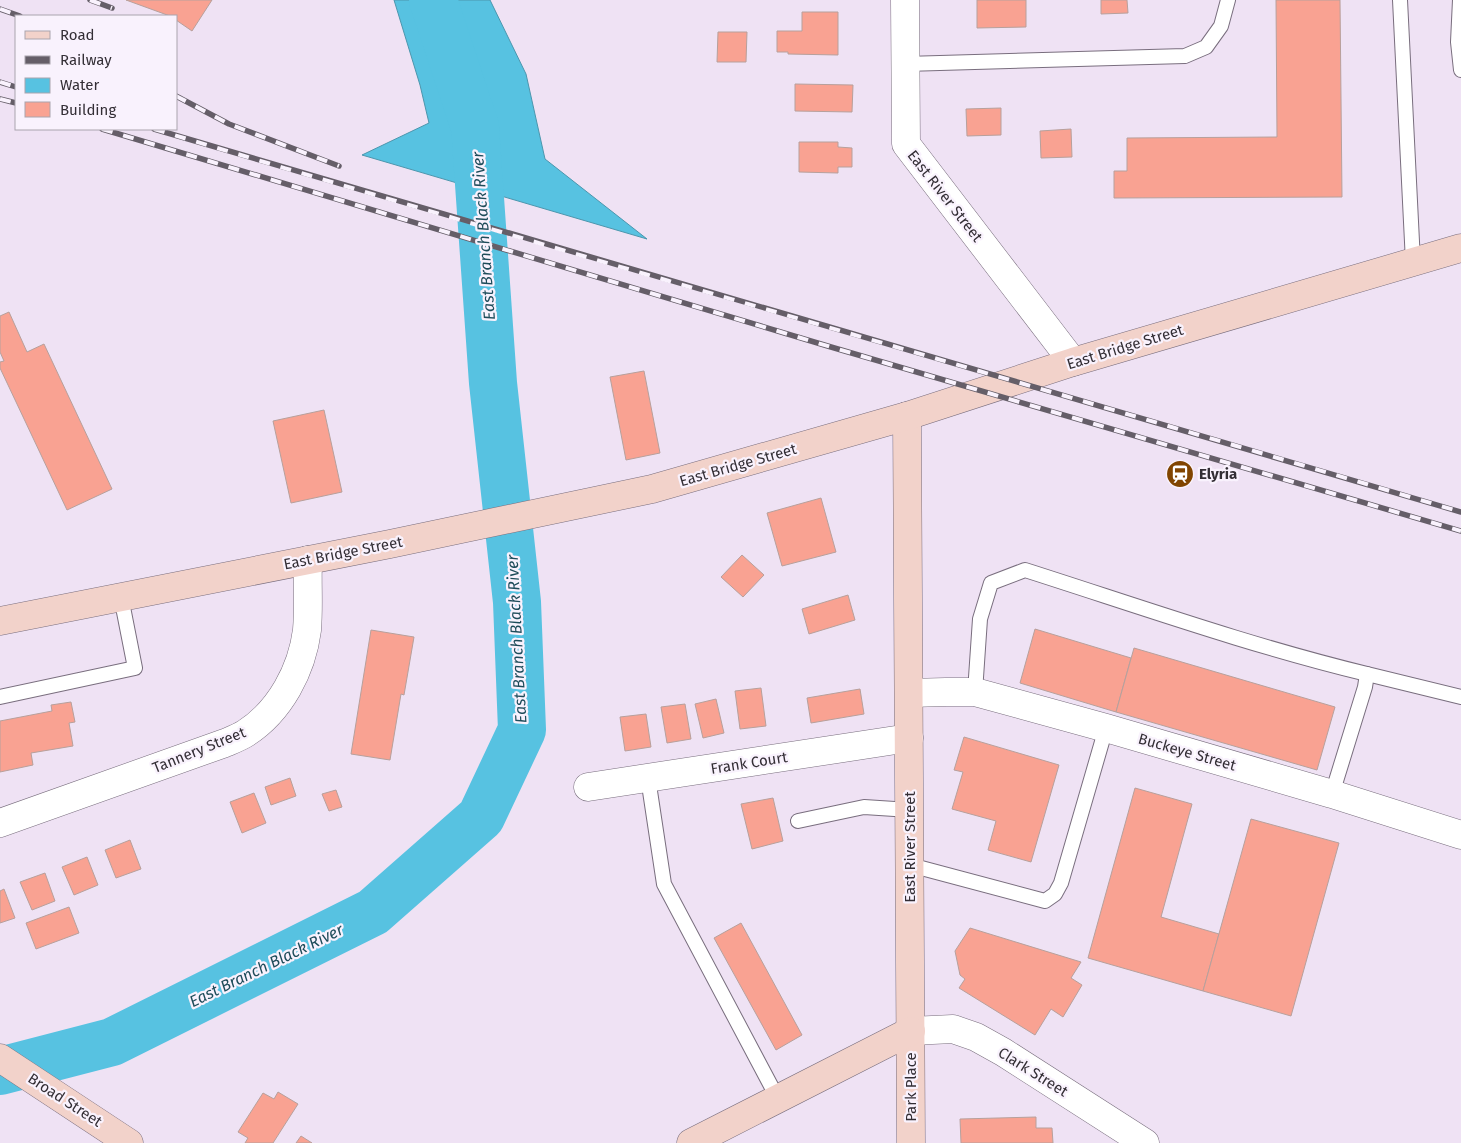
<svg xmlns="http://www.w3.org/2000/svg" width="1461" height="1143" font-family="'Fira Sans',sans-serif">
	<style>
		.water { fill: #57c2e1; stroke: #4c96ad }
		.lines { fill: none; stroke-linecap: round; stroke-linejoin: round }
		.river { stroke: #57c2e1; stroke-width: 48 }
		.building { fill: #f9a292; stroke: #b7a09c }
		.lane-casing { stroke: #796e7e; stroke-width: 16 }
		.street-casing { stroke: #796e7e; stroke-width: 29 }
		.secondary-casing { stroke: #796e7e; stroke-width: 29 }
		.lane { stroke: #fff; stroke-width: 14 }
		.street { stroke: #fff; stroke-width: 28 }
		.secondary { stroke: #f2d2ca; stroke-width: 28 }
		.rail-casing { stroke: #655e68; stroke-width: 5.5 }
		.rail { stroke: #f9f2fd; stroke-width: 4; stroke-dasharray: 11; stroke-linecap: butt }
		.labels { text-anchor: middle; stroke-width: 4.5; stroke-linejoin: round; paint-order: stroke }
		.street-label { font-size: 15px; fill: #332e35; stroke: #f9f2fd }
		.poi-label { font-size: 15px; font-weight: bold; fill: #332e35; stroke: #f9f2fd; text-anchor: start }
		.water-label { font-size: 16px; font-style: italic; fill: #1e4c5a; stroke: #f9f2fd }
	</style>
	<rect width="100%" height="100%" fill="#efe2f4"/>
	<polygon class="water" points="394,0 490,0 526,74 545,159 647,239 362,155 429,123 420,85"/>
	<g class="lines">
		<polyline class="river" points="0,1071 112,1042 373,912 481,817 522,730 517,602 493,383 475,127 433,0"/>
	</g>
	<g class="building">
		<polygon points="126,0 212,0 192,31 176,20 176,16 170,16"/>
		<polygon points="977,0 1026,0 1026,27 977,28"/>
		<polygon points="1101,0 1127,0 1128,13 1101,14"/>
		<polygon points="1276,0 1340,0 1342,197 1114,198 1114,171 1127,171 1127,138 1277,137"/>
		<polygon points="802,12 838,12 838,55 788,54 788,52 777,52 777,31 802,31"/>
		<polygon points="718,32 747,32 746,62 717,62"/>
		<polygon points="795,84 853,85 852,112 795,111"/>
		<polygon points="1001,108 1001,135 967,136 966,109"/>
		<polygon points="1071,129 1072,157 1041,158 1040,131"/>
		<polygon points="799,142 838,142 838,147 852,148 852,167 838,167 838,173 799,172"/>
		<polygon points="9,312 27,352 44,344 112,489 67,510 0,368 0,362 4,361 0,352 0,316"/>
		<polygon points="644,371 660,453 626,460 610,377"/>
		<polygon points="324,410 342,492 291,503 273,421"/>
		<polygon points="1172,467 1190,472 1188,481 1170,476"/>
		<polygon points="821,498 836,552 782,566 767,513"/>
		<polygon points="742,555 764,575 743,597 721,577"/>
		<polygon points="848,595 855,620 809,634 802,609"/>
		<polygon points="1035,629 1131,658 1116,712 1020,683"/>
		<polygon points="371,630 414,637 404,695 401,694 390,760 351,754"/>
		<polygon points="1134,648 1335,707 1317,770 1116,712"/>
		<polygon points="761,688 766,726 740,729 735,691"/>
		<polygon points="860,689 864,714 811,723 807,698"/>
		<polygon points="716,699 724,733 703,738 695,704"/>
		<polygon points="71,702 75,722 69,723 73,746 31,753 33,765 0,772 0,721 52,711 51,705"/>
		<polygon points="685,704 691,739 667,743 661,707"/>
		<polygon points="646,714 651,747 625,751 620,717"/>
		<polygon points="964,737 1059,765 1031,862 988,850 996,821 952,809 963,772 954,770"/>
		<polygon points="290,778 296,796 271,805 265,787"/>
		<polygon points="1135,788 1192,804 1161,917 1219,934 1203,991 1088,958"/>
		<polygon points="336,790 342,807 329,811 322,794"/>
		<polygon points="254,793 266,823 242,833 230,802"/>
		<polygon points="773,798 783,841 752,849 741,804"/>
		<polygon points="1251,819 1339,843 1291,1016 1203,991"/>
		<polygon points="130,840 141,869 116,878 105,850"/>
		<polygon points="87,857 98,885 74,895 62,867"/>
		<polygon points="45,873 55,901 32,910 20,882"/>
		<polygon points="4,889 15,918 0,923 0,891"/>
		<polygon points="69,907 79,933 36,949 26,923"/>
		<polygon points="741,923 802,1035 776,1050 714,938"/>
		<polygon points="970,928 1081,962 1071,978 1082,985 1063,1017 1051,1009 1035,1035 959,988 965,979 960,975 955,951"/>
		<polygon points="278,1092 298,1104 273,1143 245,1143 248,1138 238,1132 263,1093 274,1099"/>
		<polygon points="1036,1117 1036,1128 1052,1128 1053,1143 961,1143 960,1119"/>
		<polygon points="301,1136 312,1143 296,1143"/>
	</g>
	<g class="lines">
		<g class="lane-casing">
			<g id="lane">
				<polyline points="1400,0 1413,262"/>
				<polyline points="1460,0 1458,42 1461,70"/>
				<polyline points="905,64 1185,56 1206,47 1221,26 1228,0"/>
				<polyline points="1367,674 1461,697"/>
				<path d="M975,692L980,619L991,583L1025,570C1138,606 1251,646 1367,674L1365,687L1332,794"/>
				<polyline points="0,697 135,668 121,597"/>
				<polyline points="648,778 664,884 778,1099"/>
				<polyline points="798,821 864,807 910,810"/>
				<polyline points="910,865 1045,901 1055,894 1061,883 1106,728"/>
			</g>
		</g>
		<g class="street-casing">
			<g id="street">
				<polyline points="905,0 906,144 1073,362"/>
				<polyline points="909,693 946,692 975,692 1106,728 1332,794 1461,835"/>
				<polyline points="588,787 909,738"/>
				<path d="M0,823L225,743C232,740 240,737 246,733C280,711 302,670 307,630C309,607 307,583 308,560"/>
				<polyline points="911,1031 953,1029 976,1037 1003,1052 1145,1143"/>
			</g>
		</g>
		<g class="secondary-casing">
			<g id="secondary">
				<polyline points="907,416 911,1143"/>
				<polyline points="0,621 390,544 652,489 907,416 1073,362 1461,248"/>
				<polyline points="0,1058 129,1143"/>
				<polyline points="691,1143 911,1031"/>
			</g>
		</g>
		<use href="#lane" class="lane"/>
		<use href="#street" class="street"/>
		<use href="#secondary" class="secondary"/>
		<g class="rail-casing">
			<g id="rail">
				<polyline points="90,0 112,8"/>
				<polyline points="0,9 20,16"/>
				<polyline points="0,82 16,87"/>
				<polyline points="176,96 229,124 339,166"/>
				<polyline points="0,99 16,103"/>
				<polyline points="102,129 831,347 1461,531"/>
				<path d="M154,129C589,260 1026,383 1461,512"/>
			</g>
		</g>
		<use href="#rail" class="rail"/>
	</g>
	<defs>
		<g id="station-disc" transform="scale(1.4375)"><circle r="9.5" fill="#814500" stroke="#f9f2fd"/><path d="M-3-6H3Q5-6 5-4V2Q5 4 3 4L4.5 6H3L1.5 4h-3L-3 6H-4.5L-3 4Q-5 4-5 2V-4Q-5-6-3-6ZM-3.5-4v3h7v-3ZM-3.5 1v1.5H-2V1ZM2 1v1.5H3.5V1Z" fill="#fff"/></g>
	</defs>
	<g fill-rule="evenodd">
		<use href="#station-disc" x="1180" y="474"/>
	</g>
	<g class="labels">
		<g class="street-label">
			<text transform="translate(945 196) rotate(52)" y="5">East River Street</text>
			<text transform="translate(1125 347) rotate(-17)" y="5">East Bridge Street</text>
			<text transform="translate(738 465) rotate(-16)" y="5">East Bridge Street</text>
			<text transform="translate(343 553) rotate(-11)" y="5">East Bridge Street</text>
			<text transform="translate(199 750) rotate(-22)" y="5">Tannery Street</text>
			<text transform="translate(1187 752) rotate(16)" y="5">Buckeye Street</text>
			<text transform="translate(749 763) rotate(-9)" y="5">Frank Court</text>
			<text transform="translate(910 847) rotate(-90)" y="5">East River Street</text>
			<text transform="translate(1033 1072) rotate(32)" y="5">Clark Street</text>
			<text transform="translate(911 1087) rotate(-90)" y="5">Park Place</text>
			<text transform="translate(65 1100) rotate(33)" y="5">Broad Street</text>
		</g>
		<g class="poi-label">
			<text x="1199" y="479">Elyria</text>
		</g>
		<g class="water-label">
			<text transform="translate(483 236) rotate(-94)" y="6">East Branch Black River</text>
			<text transform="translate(516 639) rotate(-93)" y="6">East Branch Black River</text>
			<text transform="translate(266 965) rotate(-26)" y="6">East Branch Black River</text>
		</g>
	</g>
	<rect x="15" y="15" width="162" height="115" fill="#f9f2fd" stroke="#aaa4ad"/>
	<rect x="25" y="31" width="25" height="8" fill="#f2d2ca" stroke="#aaa4ad"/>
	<text x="60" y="40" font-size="15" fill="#332e35">Road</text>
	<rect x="25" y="56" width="25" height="8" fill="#655e68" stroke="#aaa4ad"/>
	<text x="60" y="65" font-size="15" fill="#332e35">Railway</text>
	<rect x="25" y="78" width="25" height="15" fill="#57c2e1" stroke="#aaa4ad"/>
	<text x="60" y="90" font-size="15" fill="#332e35">Water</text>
	<rect x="25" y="102" width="25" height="15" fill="#f9a292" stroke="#aaa4ad"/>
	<text x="60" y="115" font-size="15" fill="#332e35">Building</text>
</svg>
